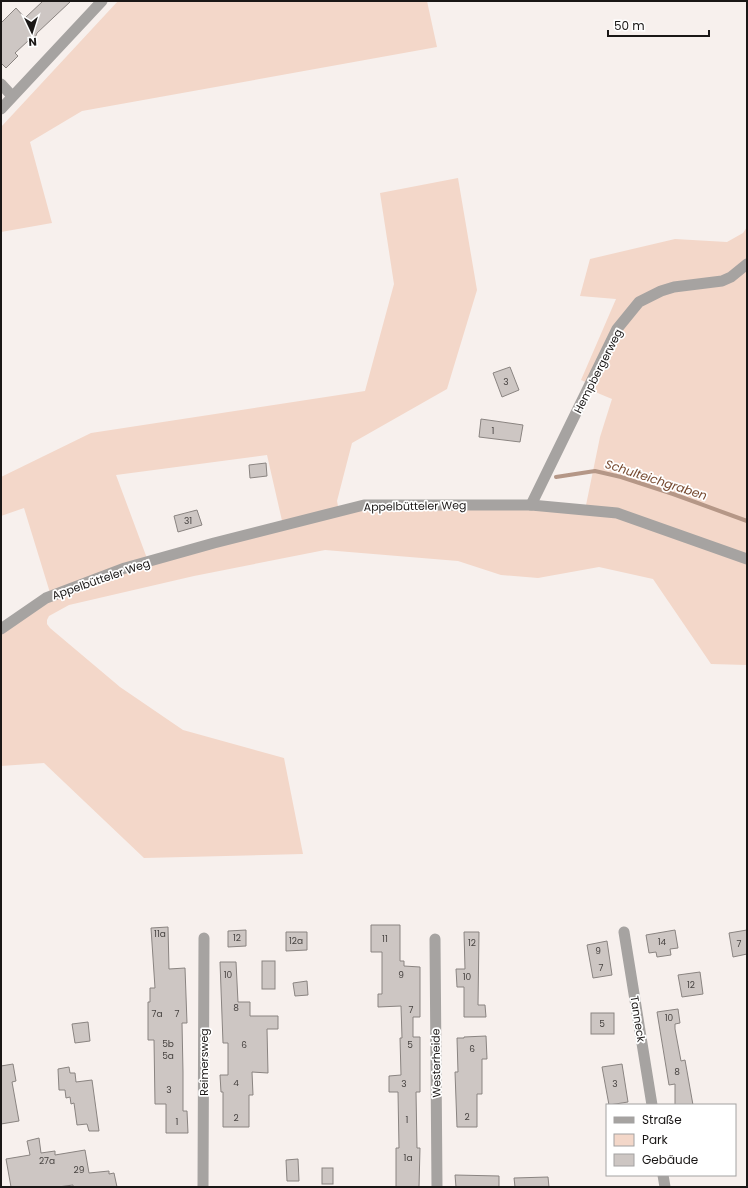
<svg xmlns="http://www.w3.org/2000/svg" width="748" height="1188" font-family="Poppins,sans-serif">
	<style>
		.green { fill: #f3d7c9; fill-rule: evenodd }
		.lines { fill: none; stroke-linecap: round; stroke-linejoin: round }
		.stream { stroke: #b59787; stroke-width: 4 }
		.building { fill: #cdc6c3; stroke: #8a8481 }
		.minor { stroke: #a6a3a1; stroke-width: 11 }
		.labels { text-anchor: middle; stroke-width: 3.5; stroke-linejoin: round; paint-order: stroke }
		.number-label { font-size: 9px; fill: #474341 }
		.street-label { font-size: 11px; fill: #1a1716; stroke: #fff }
		.water-label { font-size: 12px; font-style: italic; fill: #76492f; stroke: #fff }
	</style>
	<rect width="100%" height="100%" fill="#f7f0ed"/>
	<g class="green">
		<polygon points="118,1 427,1 437,47 82,111 30,142 52,223 1,232 1,127"/>
		<path d="M458,178L477,290L447,389L352,443L337,501L339,511L364,505L585,510L600,437L612,399L588,389L590,384L581,380L616,299L580,296L590,259L675,239L727,242L743,233L747,227V665L711,664L653,579L599,567L538,578L501,575L458,561L325,550L194,576L69,605L49,616L47,620V624L50,628L120,687L183,730L284,758L303,854L144,858L44,763L1,766V629L51,596L24,508L1,516V477L91,433L365,391L394,284L380,193ZM267,455L283,525L148,561L116,475Z"/>
	</g>
	<g class="lines">
		<polyline class="stream" points="556,477 595,471 621,477 673,494 747,521"/>
	</g>
	<g class="building">
		<polygon points="43,1 71,1 37,33 35,38 29,40 15,53 18,56 6,68 1,63 1,23 16,8 25,18"/>
		<polygon points="510,367 519,390 502,397 493,373"/>
		<polygon points="481,419 523,425 520,442 479,437"/>
		<polygon points="266,463 267,476 250,478 249,465"/>
		<polygon points="197,510 202,525 178,532 174,516"/>
		<polygon points="371,925 400,925 400,961 404,961 404,966 420,967 420,1017 413,1017 413,1037 420,1037 420,1092 416,1092 417,1148 420,1148 419,1187 396,1187 396,1148 399,1148 398,1092 389,1092 389,1076 401,1075 400,1038 402,1038 401,1006 378,1007 378,994 382,994 382,952 371,952"/>
		<polygon points="168,927 169,969 185,968 187,1023 182,1023 183,1072 183,1111 187,1111 188,1133 166,1133 166,1104 155,1104 154,1040 148,1040 148,1002 150,1002 150,988 155,988 151,928"/>
		<polygon points="246,930 246,946 228,947 228,931"/>
		<polygon points="675,930 678,948 670,949 671,955 657,957 656,952 649,953 646,935"/>
		<polygon points="747,930 747,954 733,957 729,933"/>
		<polygon points="286,932 307,932 307,950 286,951"/>
		<polygon points="464,932 479,932 478,1005 485,1005 486,1017 464,1017 464,987 457,987 456,969 465,969"/>
		<polygon points="607,941 612,975 593,978 587,945"/>
		<rect x="262" y="961" width="13" height="28"/>
		<polygon points="220,962 236,962 238,1002 250,1002 250,1016 278,1016 278,1029 267,1029 268,1073 252,1072 253,1095 249,1095 249,1127 223,1127 223,1092 221,1092 220,1075 228,1075 228,1043 223,1043"/>
		<polygon points="700,972 703,994 682,997 678,975"/>
		<polygon points="307,981 308,995 295,996 293,983"/>
		<polygon points="678,1009 680,1023 675,1024 675,1029 681,1061 685,1060 693,1105 675,1105 675,1084 669,1085 657,1012"/>
		<rect x="591" y="1013" width="23" height="21"/>
		<polygon points="88,1022 90,1041 75,1043 72,1024"/>
		<polygon points="486,1036 487,1059 482,1059 482,1094 477,1094 477,1127 457,1127 455,1072 458,1072 457,1038 464,1038 464,1037"/>
		<polygon points="13,1064 16,1081 12,1082 19,1121 1,1124 1,1066"/>
		<polygon points="622,1064 628,1102 609,1105 602,1067"/>
		<polygon points="69,1067 70,1073 75,1073 76,1082 92,1080 99,1131 89,1131 87,1124 77,1125 74,1103 71,1104 70,1097 66,1098 65,1090 59,1090 58,1069"/>
		<polygon points="39,1138 41,1153 55,1151 55,1155 85,1150 89,1173 109,1171 109,1174 114,1173 117,1187 73,1187 73,1185 58,1187 11,1187 6,1159 30,1155 27,1141"/>
		<polygon points="298,1159 299,1181 287,1181 286,1160"/>
		<rect x="322" y="1168" width="11" height="16"/>
		<polygon points="455,1175 499,1176 499,1187 456,1187"/>
		<polygon points="548,1177 549,1187 515,1187 514,1178"/>
	</g>
	<g class="lines">
		<g class="minor">
			<polyline points="1,84 12,96"/>
			<polyline points="1,109 102,1"/>
			<polyline points="531,505 617,329 639,302 661,291 674,287 722,281 731,277 747,264"/>
			<polyline points="1,629 46,598 125,568 214,543 364,505 531,505 617,513 747,559"/>
			<polyline points="624,932 652,1105"/>
			<polyline points="435,939 437,1187"/>
			<polyline points="663,1175 665,1187"/>
			<polyline points="203,1187 204,938"/>
		</g>
	</g>
	<g class="labels">
		<g class="number-label">
			<text x="506" y="385">3</text>
			<text x="493" y="434">1</text>
			<text x="188" y="524">31</text>
			<text x="160" y="937">11a</text>
			<text x="237" y="941">12</text>
			<text x="385" y="942">11</text>
			<text x="296" y="944">12a</text>
			<text x="662" y="945">14</text>
			<text x="472" y="946">12</text>
			<text x="739" y="947">7</text>
			<text x="598" y="954">9</text>
			<text x="601" y="971">7</text>
			<text x="228" y="978">10</text>
			<text x="401" y="978">9</text>
			<text x="467" y="980">10</text>
			<text x="691" y="988">12</text>
			<text x="236" y="1011">8</text>
			<text x="411" y="1013">7</text>
			<text x="157" y="1017">7a</text>
			<text x="177" y="1017">7</text>
			<text x="669" y="1021">10</text>
			<text x="602" y="1027">5</text>
			<text x="168" y="1047">5b</text>
			<text x="244" y="1048">6</text>
			<text x="410" y="1048">5</text>
			<text x="472" y="1052">6</text>
			<text x="168" y="1059">5a</text>
			<text x="677" y="1075">8</text>
			<text x="236" y="1086">4</text>
			<text x="404" y="1087">3</text>
			<text x="615" y="1087">3</text>
			<text x="169" y="1093">3</text>
			<text x="467" y="1120">2</text>
			<text x="236" y="1121">2</text>
			<text x="407" y="1123">1</text>
			<text x="177" y="1125">1</text>
			<text x="408" y="1161">1a</text>
			<text x="47" y="1164">27a</text>
			<text x="79" y="1173">29</text>
		</g>
		<g class="street-label">
			<text transform="translate(598 371) rotate(-63)" y="4">Hempbergerweg</text>
			<text transform="translate(415 506) rotate(-1)" y="4">Appelbütteler Weg</text>
			<text transform="translate(101 579) rotate(-19)" y="4">Appelbütteler Weg</text>
			<text transform="translate(638 1019) rotate(81)" y="4">Tanneck</text>
			<text transform="translate(204 1062) rotate(-90)" y="4">Reimersweg</text>
			<text transform="translate(436 1063) rotate(-91)" y="4">Westerheide</text>
		</g>
		<g class="water-label">
			<text transform="translate(656 480) rotate(18)" y="4">Schulteichgraben</text>
		</g>
	</g>
	<rect width="748" height="1188" fill="none" stroke="#1a1716" stroke-width="4"/>
	<rect x="606" y="1104" width="130" height="72" fill="#ffffff" stroke="#a3a2a2"/>
	<rect x="614" y="1117" width="20" height="6" fill="#a6a3a1" stroke="#a3a2a2"/>
	<text x="642" y="1124" font-size="12" fill="#1a1716">Straße</text>
	<rect x="614" y="1134" width="20" height="12" fill="#f3d7c9" stroke="#a3a2a2"/>
	<text x="642" y="1144" font-size="12" fill="#1a1716">Park</text>
	<rect x="614" y="1154" width="20" height="12" fill="#cdc6c3" stroke="#a3a2a2"/>
	<text x="642" y="1164" font-size="12" fill="#1a1716">Gebäude</text>
	<g transform="translate(32 32) rotate(176)" stroke="#ffffff" stroke-width="3" paint-order="stroke">
	<path d="M0-3L7 15L0 10L-7 15Z" fill="#1a1716"/>
	<text y="-6" font-size="11" font-weight="bold" text-anchor="middle" fill="#1a1716">N</text>
	</g>
	<path d="M608 30v6h101v-6" fill="none" stroke="#1a1716" stroke-width="2"/>
	<text x="614" y="30" font-size="12" fill="#1a1716" stroke="#ffffff" stroke-width="3" paint-order="stroke">50 m</text>
</svg>
